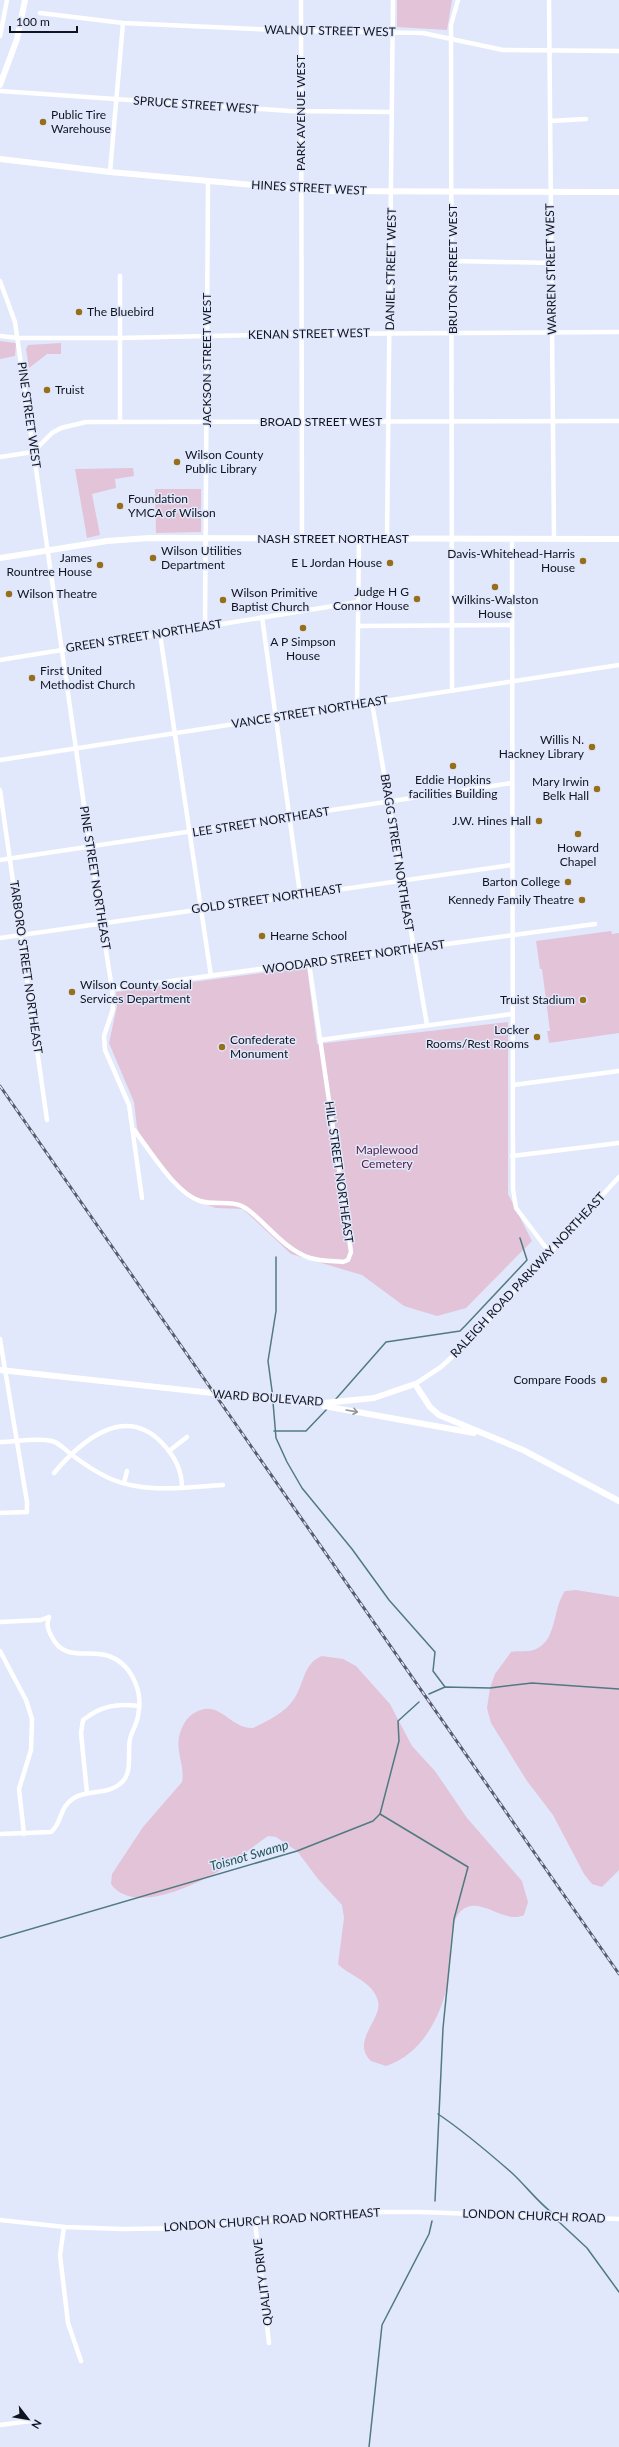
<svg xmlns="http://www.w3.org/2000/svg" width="619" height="2447" font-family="Lato,sans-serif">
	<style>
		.green { fill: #e3c3d8 }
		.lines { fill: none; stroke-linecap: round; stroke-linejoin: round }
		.stream { stroke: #517a80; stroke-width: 1.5 }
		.minor { stroke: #fff; stroke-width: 4.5 }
		.major { stroke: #fff; stroke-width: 6 }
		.rail-casing { stroke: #575c6a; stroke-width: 3 }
		.rail { stroke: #e1e8fc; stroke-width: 1.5; stroke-dasharray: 4.5; stroke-linecap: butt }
		.oneway { stroke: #93959a }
		.poi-dot { fill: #966f1a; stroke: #e1e8fc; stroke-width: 1.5 }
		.labels { text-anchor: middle; stroke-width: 3; stroke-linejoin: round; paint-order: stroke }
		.street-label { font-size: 12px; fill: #10141f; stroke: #e1e8fc }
		.poi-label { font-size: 12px; fill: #10141f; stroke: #e1e8fc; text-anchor: start }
		.park-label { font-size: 12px; fill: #532146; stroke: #e1e8fc }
		.water-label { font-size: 13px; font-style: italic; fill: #215357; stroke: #e1e8fc }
	</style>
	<rect width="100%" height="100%" fill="#e1e8fc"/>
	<g class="green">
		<polygon points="397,0 452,0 447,30 397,27"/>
		<polygon points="0,341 16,343 15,356 0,359"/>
		<polygon points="61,343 61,354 47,354 29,368 26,349 28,345"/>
		<polygon points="133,468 134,476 115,479 116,488 92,494 100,535 87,538 75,469"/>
		<polygon points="155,489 201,489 201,532 156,533"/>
		<polygon points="611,931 612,934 619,933 619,1033 549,1043 547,1031 550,1031 542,969 540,969 536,941"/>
		<polygon points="307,967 317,1044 508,1022 508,1194 532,1241 466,1308 437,1316 404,1306 362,1275 291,1254 243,1209 216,1208 193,1200 173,1183 145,1146 137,1128 134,1102 109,1043 117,1006 116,992"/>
		<path d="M576,1590L619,1597V1870L602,1887L592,1884L584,1874L553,1815L527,1781L491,1723L487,1708L490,1688L495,1674L511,1652C519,1650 530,1653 538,1648C557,1638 553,1607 565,1591Z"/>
		<path d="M322,1656L343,1659L356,1666L390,1704L412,1746L435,1771L467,1818L522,1881L528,1902L524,1915C504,1925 479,1894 461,1911C447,1924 452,1963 448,1981C442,2016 421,2055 386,2066L371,2061C350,2041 383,2019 378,2001C373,1981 349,1976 338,1964L344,1918L342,1905L318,1879L297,1851L276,1837L268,1836C249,1849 230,1866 210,1876C186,1889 131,1913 111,1884L112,1874L143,1827L182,1782C185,1767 176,1752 179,1737C181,1727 187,1716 196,1712C220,1699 230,1729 253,1728C266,1722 286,1712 294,1699C304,1685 303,1663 322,1656Z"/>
	</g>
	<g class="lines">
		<g class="stream">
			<polyline points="273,1398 268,1361 276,1311 276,1257"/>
			<polyline points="335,1400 386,1342 460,1331 465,1326 527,1260 520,1238"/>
			<polyline points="273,1402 276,1438 287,1462 302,1488 352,1549 389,1600 435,1652 433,1671 445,1687"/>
			<polyline points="274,1431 306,1431 327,1409"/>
			<polyline points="429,1694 445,1687 490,1688 532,1683 619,1689"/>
			<polyline points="380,1814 468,1867 454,1919 443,2028 435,2201"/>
			<polyline points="0,1938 297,1851 373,1821 380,1814 399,1741 398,1721 419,1702"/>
			<path d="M438,2114C465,2132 488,2152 512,2173C526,2186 536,2200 551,2212"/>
			<polyline points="558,2221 587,2248 619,2292"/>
			<polyline points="369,2447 382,2325 429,2234 432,2221"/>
		</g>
		<g class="minor">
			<polyline points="301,0 302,539"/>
			<polyline points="549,0 554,539"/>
			<polyline points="40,13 123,23 301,31 423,33 503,50 619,51"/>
			<polyline points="0,36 7,0"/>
			<polyline points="0,91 290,111 392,112"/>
			<polyline points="550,121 586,119"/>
			<polyline points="110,172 123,23"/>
			<polyline points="453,261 552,263"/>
			<polyline points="120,276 120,421"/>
			<polyline points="0,281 15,322 90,847 112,989 113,1009 104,1036 105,1050 129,1105 142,1198"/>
			<polyline points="0,336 18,338 119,338 302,334 619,332"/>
			<polyline points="0,457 33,452 52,433 61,428 86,422 619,421"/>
			<polyline points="387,539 393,0"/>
			<polyline points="512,539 513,1189 516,1208 550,1253"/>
			<polyline points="262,617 300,894"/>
			<polyline points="205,626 208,181"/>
			<polyline points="358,626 512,625"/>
			<polyline points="160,634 211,976"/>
			<polyline points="0,660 358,602"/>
			<polyline points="452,691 451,25 458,0"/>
			<polyline points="372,703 427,1025"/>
			<polyline points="357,706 359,539"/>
			<polyline points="0,760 619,665"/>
			<polyline points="0,790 47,1120"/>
			<polyline points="0,860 512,783"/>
			<polyline points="0,938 512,865"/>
			<polyline points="112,989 595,924"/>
			<polyline points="320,1040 512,1014"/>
			<polyline points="513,1085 619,1071"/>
			<path d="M134,1130C150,1150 175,1193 200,1201C215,1206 234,1199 247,1209C267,1224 285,1250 310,1258C320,1261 332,1261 343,1262L348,1260L351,1252L309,963"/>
			<polyline points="512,1156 619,1143"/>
			<polyline points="0,1339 27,1502 27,1512 0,1513"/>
			<polyline points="415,1384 441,1367 468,1342 619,1177"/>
			<path d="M0,1442C17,1442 34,1437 52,1441C60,1443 65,1450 72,1455C84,1464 97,1473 111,1479C147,1494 186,1487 223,1485"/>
			<polyline points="169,1451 187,1437"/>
			<path d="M54,1473C81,1441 125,1403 163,1444C175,1457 182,1470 182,1488"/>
			<polyline points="124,1483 127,1471"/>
			<polyline points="0,1622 41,1620 49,1617"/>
			<polyline points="0,1651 26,1700 32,1719 31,1750 19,1789 24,1834"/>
			<path d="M87,1793L81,1733L83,1720C101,1706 116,1703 139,1706"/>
			<path d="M0,1834L51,1832C63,1822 58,1808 74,1798C88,1789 108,1796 122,1782C133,1772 127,1752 130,1739C132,1731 137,1724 138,1716C144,1689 129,1657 99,1654C81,1652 62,1658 52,1637C48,1630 46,1625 49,1617"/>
			<polyline points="0,2220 65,2227 123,2229 191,2228 357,2212 420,2212 619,2219"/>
			<polyline points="255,2222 269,2343"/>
			<polyline points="64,2227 60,2255 68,2323 81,2361"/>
			<polyline points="0,2425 30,2421"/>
		</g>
		<g class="major">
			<polyline points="0,85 17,39 25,0"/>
			<polyline points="0,159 110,172 320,191 619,192"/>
			<polyline points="0,558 107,541 149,538 619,539"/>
			<polyline points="0,1370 314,1404 374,1398 415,1384 430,1407 439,1415 523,1450 619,1501"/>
			<polyline points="324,1406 474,1433"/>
		</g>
		<g class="rail-casing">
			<polyline id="rail" points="0,1086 619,1974"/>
		</g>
		<use href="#rail" class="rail"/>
	</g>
	<defs><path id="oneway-shaft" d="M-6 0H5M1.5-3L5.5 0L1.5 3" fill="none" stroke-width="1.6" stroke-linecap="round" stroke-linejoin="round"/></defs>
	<use class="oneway" href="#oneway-shaft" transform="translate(352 1411) rotate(10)"/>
	<g class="poi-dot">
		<circle cx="43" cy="122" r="4"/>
		<circle cx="79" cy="312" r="4"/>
		<circle cx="47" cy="390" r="4"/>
		<circle cx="177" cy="462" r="4"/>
		<circle cx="120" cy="506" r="4"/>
		<circle cx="153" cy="558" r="4"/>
		<circle cx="583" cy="561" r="4"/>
		<circle cx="390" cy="563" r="4"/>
		<circle cx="100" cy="565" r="4"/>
		<circle cx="495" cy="587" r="4"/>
		<circle cx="9" cy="594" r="4"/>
		<circle cx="417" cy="599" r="4"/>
		<circle cx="223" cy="600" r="4"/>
		<circle cx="303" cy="628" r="4"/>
		<circle cx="32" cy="678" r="4"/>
		<circle cx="592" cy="747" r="4"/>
		<circle cx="453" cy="766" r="4"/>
		<circle cx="597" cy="789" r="4"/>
		<circle cx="539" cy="821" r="4"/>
		<circle cx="578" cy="834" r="4"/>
		<circle cx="568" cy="882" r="4"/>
		<circle cx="582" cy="900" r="4"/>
		<circle cx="262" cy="936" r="4"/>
		<circle cx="72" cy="992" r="4"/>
		<circle cx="583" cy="1000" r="4"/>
		<circle cx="537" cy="1037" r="4"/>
		<circle cx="222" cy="1047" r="4"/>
		<circle cx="604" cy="1380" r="4"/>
	</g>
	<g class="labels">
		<g class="street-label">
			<text transform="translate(330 31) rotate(1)" y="4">WALNUT STREET WEST</text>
			<text transform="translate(196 105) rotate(4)" y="4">SPRUCE STREET WEST</text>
			<text transform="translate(301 113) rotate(-90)" y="4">PARK AVENUE WEST</text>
			<text transform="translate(309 188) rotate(3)" y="4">HINES STREET WEST</text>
			<text transform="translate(391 269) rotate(-89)" y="4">DANIEL STREET WEST</text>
			<text transform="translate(453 269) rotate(-90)" y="4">BRUTON STREET WEST</text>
			<text transform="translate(551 269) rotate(-91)" y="4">WARREN STREET WEST</text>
			<text transform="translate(309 334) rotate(-1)" y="4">KENAN STREET WEST</text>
			<text transform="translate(207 360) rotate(-90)" y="4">JACKSON STREET WEST</text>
			<text transform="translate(29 415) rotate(82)" y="4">PINE STREET WEST</text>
			<text x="321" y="426">BROAD STREET WEST</text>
			<text x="333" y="543">NASH STREET NORTHEAST</text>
			<text transform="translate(144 636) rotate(-9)" y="4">GREEN STREET NORTHEAST</text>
			<text transform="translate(310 712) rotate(-9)" y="4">VANCE STREET NORTHEAST</text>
			<text transform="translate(261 822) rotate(-9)" y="4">LEE STREET NORTHEAST</text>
			<text transform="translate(397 853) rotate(81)" y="4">BRAGG STREET NORTHEAST</text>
			<text transform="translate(95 878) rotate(81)" y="4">PINE STREET NORTHEAST</text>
			<text transform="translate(267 899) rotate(-8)" y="4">GOLD STREET NORTHEAST</text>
			<text transform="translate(354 957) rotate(-8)" y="4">WOODARD STREET NORTHEAST</text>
			<text transform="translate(26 967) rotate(82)" y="4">TARBORO STREET NORTHEAST</text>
			<text transform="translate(339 1172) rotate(82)" y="4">HILL STREET NORTHEAST</text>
			<text transform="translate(528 1275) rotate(-47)" y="4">RALEIGH ROAD PARKWAY NORTHEAST</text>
			<text transform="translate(268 1398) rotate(4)" y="4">WARD BOULEVARD</text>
			<text transform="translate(534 2216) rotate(2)" y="4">LONDON CHURCH ROAD</text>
			<text transform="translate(272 2220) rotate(-4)" y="4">LONDON CHURCH ROAD NORTHEAST</text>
			<text transform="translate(263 2282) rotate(-97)" y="4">QUALITY DRIVE</text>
		</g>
		<g class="poi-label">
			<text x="51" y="119">Public Tire<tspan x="51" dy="14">Warehouse</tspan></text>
			<text x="87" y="316">The Bluebird</text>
			<text x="55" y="394">Truist</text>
			<text x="185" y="459">Wilson County<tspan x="185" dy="14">Public Library</tspan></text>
			<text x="128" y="503">Foundation<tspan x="128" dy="14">YMCA of Wilson</tspan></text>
			<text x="161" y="555">Wilson Utilities<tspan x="161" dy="14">Department</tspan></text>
			<text x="575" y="558" text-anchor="end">Davis-Whitehead-Harris<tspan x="575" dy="14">House</tspan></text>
			<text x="92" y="562" text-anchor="end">James<tspan x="92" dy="14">Rountree House</tspan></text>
			<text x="382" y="567" text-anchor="end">E L Jordan House</text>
			<text x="409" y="596" text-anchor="end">Judge H G<tspan x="409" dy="14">Connor House</tspan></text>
			<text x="231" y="597">Wilson Primitive<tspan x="231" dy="14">Baptist Church</tspan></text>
			<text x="17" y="598">Wilson Theatre</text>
			<text x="495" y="604" text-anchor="middle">Wilkins-Walston<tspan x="495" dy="14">House</tspan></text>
			<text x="303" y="646" text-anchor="middle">A P Simpson<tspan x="303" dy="14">House</tspan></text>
			<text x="40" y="675">First United<tspan x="40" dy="14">Methodist Church</tspan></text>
			<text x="584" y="744" text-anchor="end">Willis N.<tspan x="584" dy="14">Hackney Library</tspan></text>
			<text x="453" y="784" text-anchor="middle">Eddie Hopkins<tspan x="453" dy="14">facilities Building</tspan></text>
			<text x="589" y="786" text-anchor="end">Mary Irwin<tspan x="589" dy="14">Belk Hall</tspan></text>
			<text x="531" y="825" text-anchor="end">J.W. Hines Hall</text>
			<text x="578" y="852" text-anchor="middle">Howard<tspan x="578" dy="14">Chapel</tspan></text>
			<text x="560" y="886" text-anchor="end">Barton College</text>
			<text x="574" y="904" text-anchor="end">Kennedy Family Theatre</text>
			<text x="270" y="940">Hearne School</text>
			<text x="80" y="989">Wilson County Social<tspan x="80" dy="14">Services Department</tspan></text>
			<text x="575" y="1004" text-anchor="end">Truist Stadium</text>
			<text x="529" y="1034" text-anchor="end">Locker<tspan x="529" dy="14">Rooms/Rest Rooms</tspan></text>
			<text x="230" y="1044">Confederate<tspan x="230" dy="14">Monument</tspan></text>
			<text x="596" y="1384" text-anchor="end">Compare Foods</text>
		</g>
		<g class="park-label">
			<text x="387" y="1154">Maplewood<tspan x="387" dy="14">Cemetery</tspan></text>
		</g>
		<g class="water-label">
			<text transform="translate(249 1855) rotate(-16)" y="5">Toisnot Swamp</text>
		</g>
	</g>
	<g transform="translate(28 2419) rotate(121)" stroke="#e1e8fc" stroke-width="3" paint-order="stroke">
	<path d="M0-3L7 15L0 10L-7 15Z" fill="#10141f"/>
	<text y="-6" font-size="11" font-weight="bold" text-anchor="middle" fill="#10141f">N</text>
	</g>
	<path d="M10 26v6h67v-6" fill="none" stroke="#10141f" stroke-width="2"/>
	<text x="16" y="26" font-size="12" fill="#10141f" stroke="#e1e8fc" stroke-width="3" paint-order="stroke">100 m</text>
</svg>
